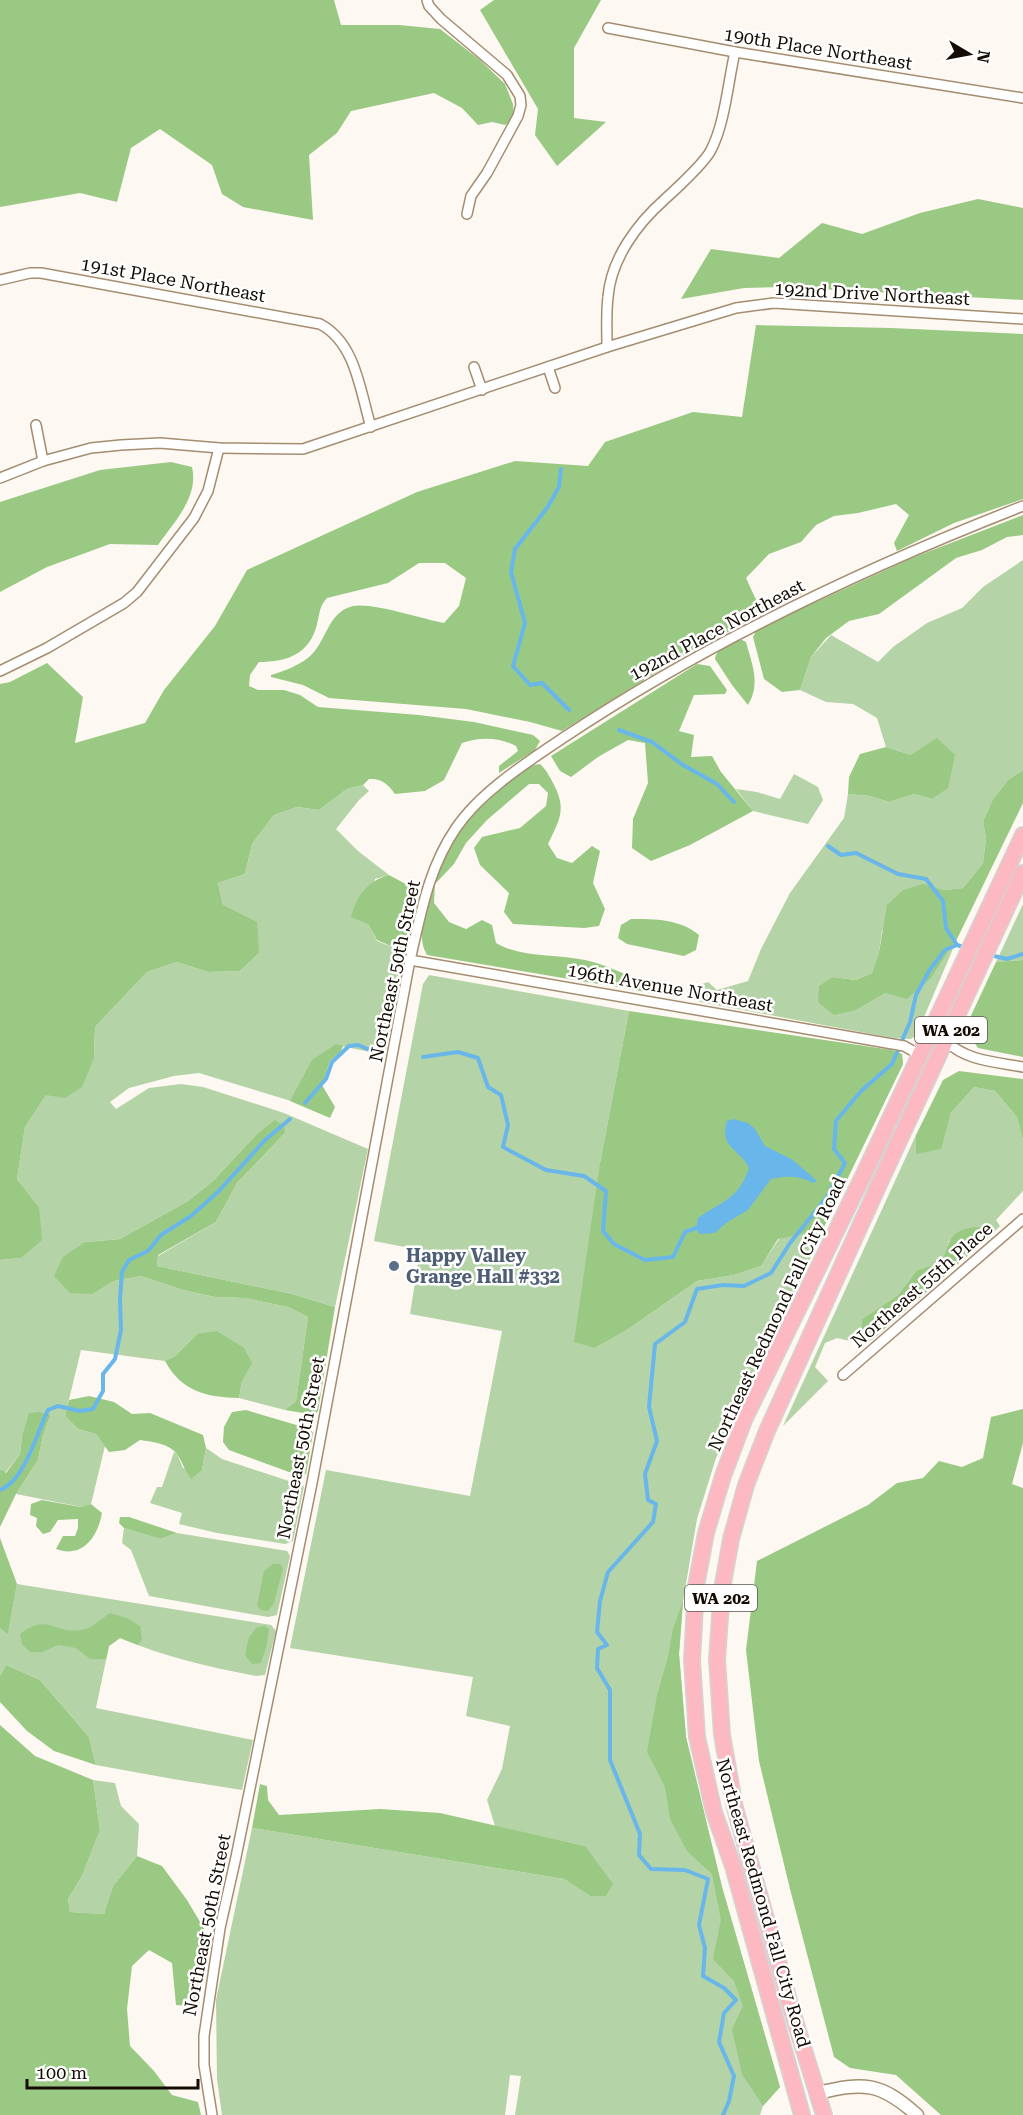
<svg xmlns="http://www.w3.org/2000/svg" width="1023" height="2115" font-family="'Roboto Serif',serif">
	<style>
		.green { fill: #b4d3a6 }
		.forest { fill: #9ac984 }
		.water { fill: #69b7ea }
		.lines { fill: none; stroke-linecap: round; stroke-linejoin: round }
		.stream { stroke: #69b7ea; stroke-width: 4 }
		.minor-casing { stroke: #a58d70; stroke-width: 12 }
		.tertiary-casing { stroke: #a58d70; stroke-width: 15 }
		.primary-casing { stroke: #d5d3d2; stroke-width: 18 }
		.minor { stroke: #fff; stroke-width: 9 }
		.tertiary { stroke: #fff; stroke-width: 12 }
		.primary { stroke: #fcb9c1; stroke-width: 15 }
		.service-dot { fill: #5c6f8a; stroke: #fff; stroke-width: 2 }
		.labels { text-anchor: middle; stroke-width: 5; stroke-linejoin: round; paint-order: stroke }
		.shield { fill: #fff; stroke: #5a554f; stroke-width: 1.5 }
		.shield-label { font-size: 16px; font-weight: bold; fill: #140c03 }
		.street-label { font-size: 18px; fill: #140c03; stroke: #fff }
		.service-label { font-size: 18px; font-weight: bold; fill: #4e5e75; stroke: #fff; text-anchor: start }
	</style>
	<rect width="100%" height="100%" fill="#fdf8f1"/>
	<g class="green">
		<polygon points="1023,560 1023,770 1008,780 993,799 983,821 986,839 983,863 963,888 944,890 923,885 882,931 879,952 872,973 856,980 833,977 856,1010 886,993 932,977 958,937 916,1036 910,1039 893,1038 700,1002 693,999 699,985 708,982 717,990 748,981 761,949 790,893 844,818 848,794 870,796 889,802 914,794 932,799 911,755 886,747 877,718 853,704 826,702 800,690 811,657 831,635 878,662 893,647 927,623 962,608 983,587"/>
		<polygon points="794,774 818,787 823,800 808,824 753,811 736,789 757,792 780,799"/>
		<polygon points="363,785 369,791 359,800 336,829 358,851 389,875 375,879 368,924 377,941 404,952 385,1055 336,1045 291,1101 199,1073 174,1076 129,1088 110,1102 116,1109 149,1088 181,1084 203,1087 284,1113 368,1149 335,1307 292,1294 157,1266 158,1256 216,1222 237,1183 285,1133 257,1134 213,1181 188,1201 120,1239 84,1242 93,1294 114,1281 141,1276 183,1290 215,1297 245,1298 288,1307 308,1317 296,1401 285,1410 239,1398 242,1381 197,1334 175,1356 165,1361 81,1350 65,1416 78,1429 96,1434 105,1446 91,1504 82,1507 16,1494 38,1460 43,1435 51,1414 40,1412 22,1437 20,1454 5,1473 0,1469 0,1260 21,1258 39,1207 17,1179 25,1127 46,1095 94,1058 95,1027 147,972 177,962 208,972 240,971 259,953 223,905 218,883 245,874 252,844 274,815 297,807 319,810 347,789"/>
		<polygon points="1023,904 1023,960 996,962"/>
		<polygon points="429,975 629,1011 600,1163 595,1348 627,1330 697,1281 734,1275 761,1266 902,1054 903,1064 823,1229 800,1282 746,1389 716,1458 697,1519 683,1601 679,1654 686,1737 722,1887 780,2087 763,2106 760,2115 515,2115 521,2076 510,2075 505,2115 222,2115 217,2079 216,2000 252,1828 564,1879 590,1896 585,1846 495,1826 487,1800 502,1769 510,1726 466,1716 473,1677 290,1648 326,1470 470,1496 502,1331 410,1314 420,1250 374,1241 423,984"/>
		<polygon points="974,1087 995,1091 1017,1117 1023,1140 1023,1191 996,1220 1000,1226 990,1236 977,1228 949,1241 942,1262 917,1270 898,1295 862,1319 862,1344 837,1338 825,1343 815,1367 828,1381 783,1426 916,1135 916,1153 940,1149 951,1113"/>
		<polygon points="206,1448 222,1459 304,1486 293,1541 285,1544 217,1533 179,1524 182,1513 150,1503 157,1487 162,1487 174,1452 177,1454 183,1468 202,1470"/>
		<polygon points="124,1528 160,1539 177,1533 287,1551 290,1556 277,1615 268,1617 149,1596 131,1550 122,1543"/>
		<path d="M17,1584L271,1625L276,1631L265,1675L256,1676C209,1667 165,1657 120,1638L109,1646L96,1708L253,1740L242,1790L173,1779L96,1765L89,1737L40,1680L6,1665L0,1676V1628L8,1633Z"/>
		<polygon points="93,1780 115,1783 121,1806 139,1824 137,1856 113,1886 104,1914 70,1912 68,1899 82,1876 100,1830"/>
	</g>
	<g class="forest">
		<polygon points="0,0 334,0 341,25 399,25 440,29 480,60 505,84 513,104 514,119 505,125 492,122 478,125 462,108 434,93 351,111 337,133 309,155 313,220 243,207 222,194 212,165 160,129 131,148 117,202 80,193 0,207"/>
		<polygon points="494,0 601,0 574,48 574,118 606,122 557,166 535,135 538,109 480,10"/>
		<polygon points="978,199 1023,208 1023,300 784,287 744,288 681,299 711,249 779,258 822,223 862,234 920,213"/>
		<path d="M756,325L891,328L1023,334V499L954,523L897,551L894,543L909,515L896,504L858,513L834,516L816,525L801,542L769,554L746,578L758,604L798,588L802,594L689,652L562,731L530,722L466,709L329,698L303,685L271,677V675C284,671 298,666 309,657C327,642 327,612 353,606C371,602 424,619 444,623L459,606L466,578L445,563H419L388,583L327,598C319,607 320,613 317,624C310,654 287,662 259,662L250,675L249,686L258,690H284L300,695L318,707L419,715L474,722L533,735L540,741L535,750L499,773V766L518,751L516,746C498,737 480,737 462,743L444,780L425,791L395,794C388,784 381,778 369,779L363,785L347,789L319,810L297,807L274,815L252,844L245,874L218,883L223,905L257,922L259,953L240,971L208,972L177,962L147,972L95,1027L94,1058L82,1087L65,1098L46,1095L25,1127L17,1179L39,1207L42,1240L21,1258L0,1260V684L10,682L47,663L83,697L75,743L145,723L164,690L215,626L247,570L417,492L515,461L588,466L605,442L693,412L742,417Z"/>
		<path d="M171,462L192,467C199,497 174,522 158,545L110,544L47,567L0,592V502L100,470Z"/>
		<polygon points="1023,515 1023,535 1007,537 982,550 956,558 879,614 849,621 826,638 811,657 800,690 782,692 764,679 753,637 757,629 912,558"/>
		<path d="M740,639L746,642C752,664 761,684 748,705L732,685L715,659C716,648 731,644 740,639Z"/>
		<polygon points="697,664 710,666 727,690 725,694 694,695 679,731 694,735 691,757 712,756 721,772 753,811 690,845 651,861 632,848 633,819 648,783 645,743 628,740 598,757 571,777 560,771 551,756"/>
		<polygon points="937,738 955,755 948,788 932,799 914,794 889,802 870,796 848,794 849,777 860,754 886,747 911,755"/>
		<path d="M540,764C547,771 550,777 554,785C567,810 559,820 548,844L557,858L572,863L592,846L600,851L593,883L605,909L599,926L584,928L513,924L504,912L509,893L480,865L474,848L482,837L520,828L546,806L548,793L539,784H529L487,820L466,843L454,864L435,884L434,903L449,922L466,929L482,920L492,925L496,943C522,958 556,954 585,960C607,965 625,975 646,982C657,985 672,985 681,991L676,997L427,955C418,940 422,922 427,906C441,853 465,815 509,781C519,774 527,765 540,764Z"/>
		<polygon points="1023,770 1023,803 958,937 932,977 907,999 886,993 856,1010 834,1015 818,1002 819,986 833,977 856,980 872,973 879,952 887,905 903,890 923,884 944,890 963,888 983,863 986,839 983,821 993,799 1008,780"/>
		<path d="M389,875L415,889L404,952L377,940L368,924L351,917C357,896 367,881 389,875Z"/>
		<path d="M631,919C655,919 680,919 699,935L696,950L684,956L627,944L618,938L621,925Z"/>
		<polygon points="1023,960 1023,1057 978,1048 969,1035 969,1020 996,962"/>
		<polygon points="629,1011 892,1050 902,1054 903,1064 823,1229 778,1239 761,1266 734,1275 697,1281 627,1330 595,1348 574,1342 600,1163"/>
		<polygon points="336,1044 343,1046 341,1051 330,1061 322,1085 335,1107 330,1118 290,1101 312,1060"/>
		<polygon points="959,1071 1023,1079 1023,1140 1017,1117 995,1091 974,1087 951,1113 941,1149 916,1154 916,1135 943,1080"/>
		<polygon points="275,1120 284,1126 285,1133 237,1183 216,1222 158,1255 157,1266 292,1294 335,1307 318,1411 315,1415 285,1410 296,1401 308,1317 288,1307 245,1298 215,1297 183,1290 141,1276 114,1281 93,1294 70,1293 54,1276 63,1257 85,1242 120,1239 188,1201 213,1181 257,1134"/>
		<path d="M979,1227L990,1236L873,1339L862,1344V1319L898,1295L917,1270L942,1262C950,1237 952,1229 979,1227Z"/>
		<path d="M217,1331L244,1348L252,1363L242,1381L239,1398C206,1397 182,1392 165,1361L175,1356L197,1334Z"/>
		<path d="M89,1396L114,1402L132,1414L150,1413L203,1435L206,1448L202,1470L191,1479C186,1472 180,1458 177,1454C168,1443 153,1442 140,1440L125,1450L109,1452L96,1434L78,1429L65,1416L69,1400Z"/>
		<polygon points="1023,1409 1023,1443 1012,1484 1023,1488 1023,2115 941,2115 896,2075 850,2068 834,2057 790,1889 759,1761 746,1650 757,1561 868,1505 897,1483 923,1478 939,1461 962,1467 983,1458 991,1417"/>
		<polygon points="246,1410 310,1429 313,1433 306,1474 300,1476 229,1450 223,1442 224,1427 232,1412"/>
		<polygon points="40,1412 51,1414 43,1435 38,1460 16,1494 0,1527 0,1469 6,1473 20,1454 22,1437 29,1413"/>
		<path d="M42,1500L81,1507L91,1504L102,1513C98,1536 83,1559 56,1549L63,1536H75L78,1528V1519L58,1520L50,1532L43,1534L36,1526L37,1518L30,1515L31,1504Z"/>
		<polygon points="120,1517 129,1517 177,1533 160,1539 124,1528 119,1523"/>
		<polygon points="0,1538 17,1584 8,1634 0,1628"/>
		<polygon points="273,1564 280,1564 283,1568 274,1603 268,1611 261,1610 257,1606 264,1571"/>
		<polygon points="683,1601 679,1654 686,1737 722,1887 780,2087 763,2106 742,2074 732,2029 743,2006 734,1981 713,1959 721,1920 712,1874 687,1851 670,1819 665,1787 647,1752 657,1695 668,1657 673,1629"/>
		<path d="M110,1613L127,1618L140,1626L142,1639L138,1645L120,1638L109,1646L106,1659H90L76,1648L58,1645L42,1652H30L22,1644L20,1634C48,1612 55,1635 82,1630C91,1629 102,1618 110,1613Z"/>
		<polygon points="264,1626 269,1629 267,1644 261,1663 252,1664 245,1655 249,1637 257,1627"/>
		<polygon points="6,1665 40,1680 89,1737 96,1765 54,1751 27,1731 0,1702 0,1676"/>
		<polygon points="0,1725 35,1756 93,1780 100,1830 82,1876 68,1899 70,1912 104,1914 113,1886 137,1856 162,1866 187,1900 209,1937 199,2007 176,2005 172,1963 149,1950 132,1966 127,2009 130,2046 154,2071 172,2095 198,2102 201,2115 0,2115"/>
		<polygon points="260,1784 267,1786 268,1800 279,1815 380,1809 440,1813 585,1846 613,1884 606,1896 590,1896 564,1879 252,1828"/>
	</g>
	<path class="water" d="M733,1119L748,1123L755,1129L765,1146L793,1160L817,1181L813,1183C799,1175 785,1176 771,1179L748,1210L726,1223L715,1233L699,1234L696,1228L698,1218C722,1201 739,1199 749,1168C739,1148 719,1148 727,1121Z"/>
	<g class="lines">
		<g class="stream">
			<polyline points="561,469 559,487 547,508 515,549 511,572 525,623 513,666 530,685 542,683 569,710"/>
			<polyline points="619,730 652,742 683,765 717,784 734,802"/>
			<polyline points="828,846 841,855 856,853 898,874 926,879 943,901 946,928 957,945"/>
			<polyline points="990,955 1007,959 1023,954"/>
			<polyline points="423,1057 458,1052 478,1058 488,1087 501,1095 508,1125 503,1147 546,1170 584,1176 606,1191 603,1231 614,1244 645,1260 673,1257 685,1232 696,1228"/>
			<polyline points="305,1103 326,1079 332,1062 349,1046 358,1045 370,1050 381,1049"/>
			<path d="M0,1490C25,1481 37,1432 48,1410L58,1406L80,1411L93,1409L103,1391V1374L115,1359L121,1330L120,1299L122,1272L129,1260L148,1251L161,1235L191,1216L218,1192L265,1140L290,1119"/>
			<polyline points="723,2115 729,2101 734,2076 719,2042 724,2013 736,2000 724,1988 703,1976 705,1948 699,1925 708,1879 685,1870 651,1869 639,1855 640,1834 610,1760 610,1690 597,1668 598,1649 607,1645 597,1632 600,1601 608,1572 653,1522 656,1504 648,1500 645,1474 657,1441 649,1407 655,1344 685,1322 697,1289 723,1285 744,1286 771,1273 790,1243 827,1197 845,1163 834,1149 836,1121 861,1091 892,1064 910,1022 916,995 929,971 945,950 957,945 966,948"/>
		</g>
		<g class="minor-casing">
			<g id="minor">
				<polyline points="427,0 429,6 441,19 507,75 520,96 521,105 518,116 487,173 471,196 467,214"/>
				<polyline points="608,28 735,52 1023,98"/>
				<path d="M0,280L30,273H41L320,324C356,343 360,391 371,427"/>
				<path d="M607,347C607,330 606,313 608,297C611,259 637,224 664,200C675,190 705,162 711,150C725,123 728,82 735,52"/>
				<polyline points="474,367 482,390"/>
				<polyline points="548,367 555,388"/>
				<polyline points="36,425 43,461"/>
				<polyline points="0,478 43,461 91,448 121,445 160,443 219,448 303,449 607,347 736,308 774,303 1023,319"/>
				<polyline points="0,671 47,648 124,603 137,592 194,518 208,491 219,448"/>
				<polyline points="410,960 904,1046 913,1051 919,1058"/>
				<path d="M946,1041C966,1061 996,1062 1023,1067"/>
				<polyline points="843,1375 1023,1219"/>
				<path d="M212,2115L204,2065V2036L220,1928L236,1857L312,1483L410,960C421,914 428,869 456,828C481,791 529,761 566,736C709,641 864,568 1023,506"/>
			</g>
		</g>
		<g class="tertiary-casing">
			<path id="tertiary" d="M818,2093C864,2082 880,2082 917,2115"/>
		</g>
		<g class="primary-casing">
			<g id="primary">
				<polyline points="802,2115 733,1866 714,1812 697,1737 692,1660 696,1586 706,1533 723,1476 744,1420 864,1174 1023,835"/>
				<polyline points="824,2115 791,2008 735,1808 722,1735 717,1659 722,1589 731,1539 746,1485 767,1431 880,1182 1023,873"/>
			</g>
		</g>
		<use href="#minor" class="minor"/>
		<use href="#tertiary" class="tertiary"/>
		<use href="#primary" class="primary"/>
	</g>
	<circle class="service-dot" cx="394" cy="1266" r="6"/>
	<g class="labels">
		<g class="shield">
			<rect x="915" y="1017" width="72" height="26" rx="4.5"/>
			<rect x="685" y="1585" width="72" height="26" rx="4.5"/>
		</g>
		<g class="shield-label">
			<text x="951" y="1036">WA 202</text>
			<text x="721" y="1604">WA 202</text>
		</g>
		<g class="street-label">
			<text transform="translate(818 49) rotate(9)" y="6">190th Place Northeast</text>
			<text transform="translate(173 280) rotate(10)" y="6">191st Place Northeast</text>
			<text transform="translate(872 294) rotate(3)" y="6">192nd Drive Northeast</text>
			<text transform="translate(717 630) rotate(-28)" y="6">192nd Place Northeast</text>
			<text transform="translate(395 971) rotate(-78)" y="6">Northeast 50th Street</text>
			<text transform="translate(670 988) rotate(10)" y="6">196th Avenue Northeast</text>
			<text transform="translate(922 1285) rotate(-41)" y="6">Northeast 55th Place</text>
			<text transform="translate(777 1314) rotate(-65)" y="6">Northeast Redmond Fall City Road</text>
			<text transform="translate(301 1448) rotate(-79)" y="6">Northeast 50th Street</text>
			<text transform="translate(763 1903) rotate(74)" y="6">Northeast Redmond Fall City Road</text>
			<text transform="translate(207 1925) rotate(-79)" y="6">Northeast 50th Street</text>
		</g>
		<g class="service-label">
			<text x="406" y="1262">Happy Valley<tspan x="406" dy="21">Grange Hall #332</tspan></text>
		</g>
	</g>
	<g transform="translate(969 54) rotate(100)" stroke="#ffffff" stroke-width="4.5" paint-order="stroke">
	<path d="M0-4.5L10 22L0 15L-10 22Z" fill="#140c03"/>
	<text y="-9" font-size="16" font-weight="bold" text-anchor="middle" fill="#140c03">N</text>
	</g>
	<path d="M27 2079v9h171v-9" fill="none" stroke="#140c03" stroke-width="3"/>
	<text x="36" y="2079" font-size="18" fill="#140c03" stroke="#ffffff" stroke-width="4.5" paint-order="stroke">100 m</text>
</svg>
